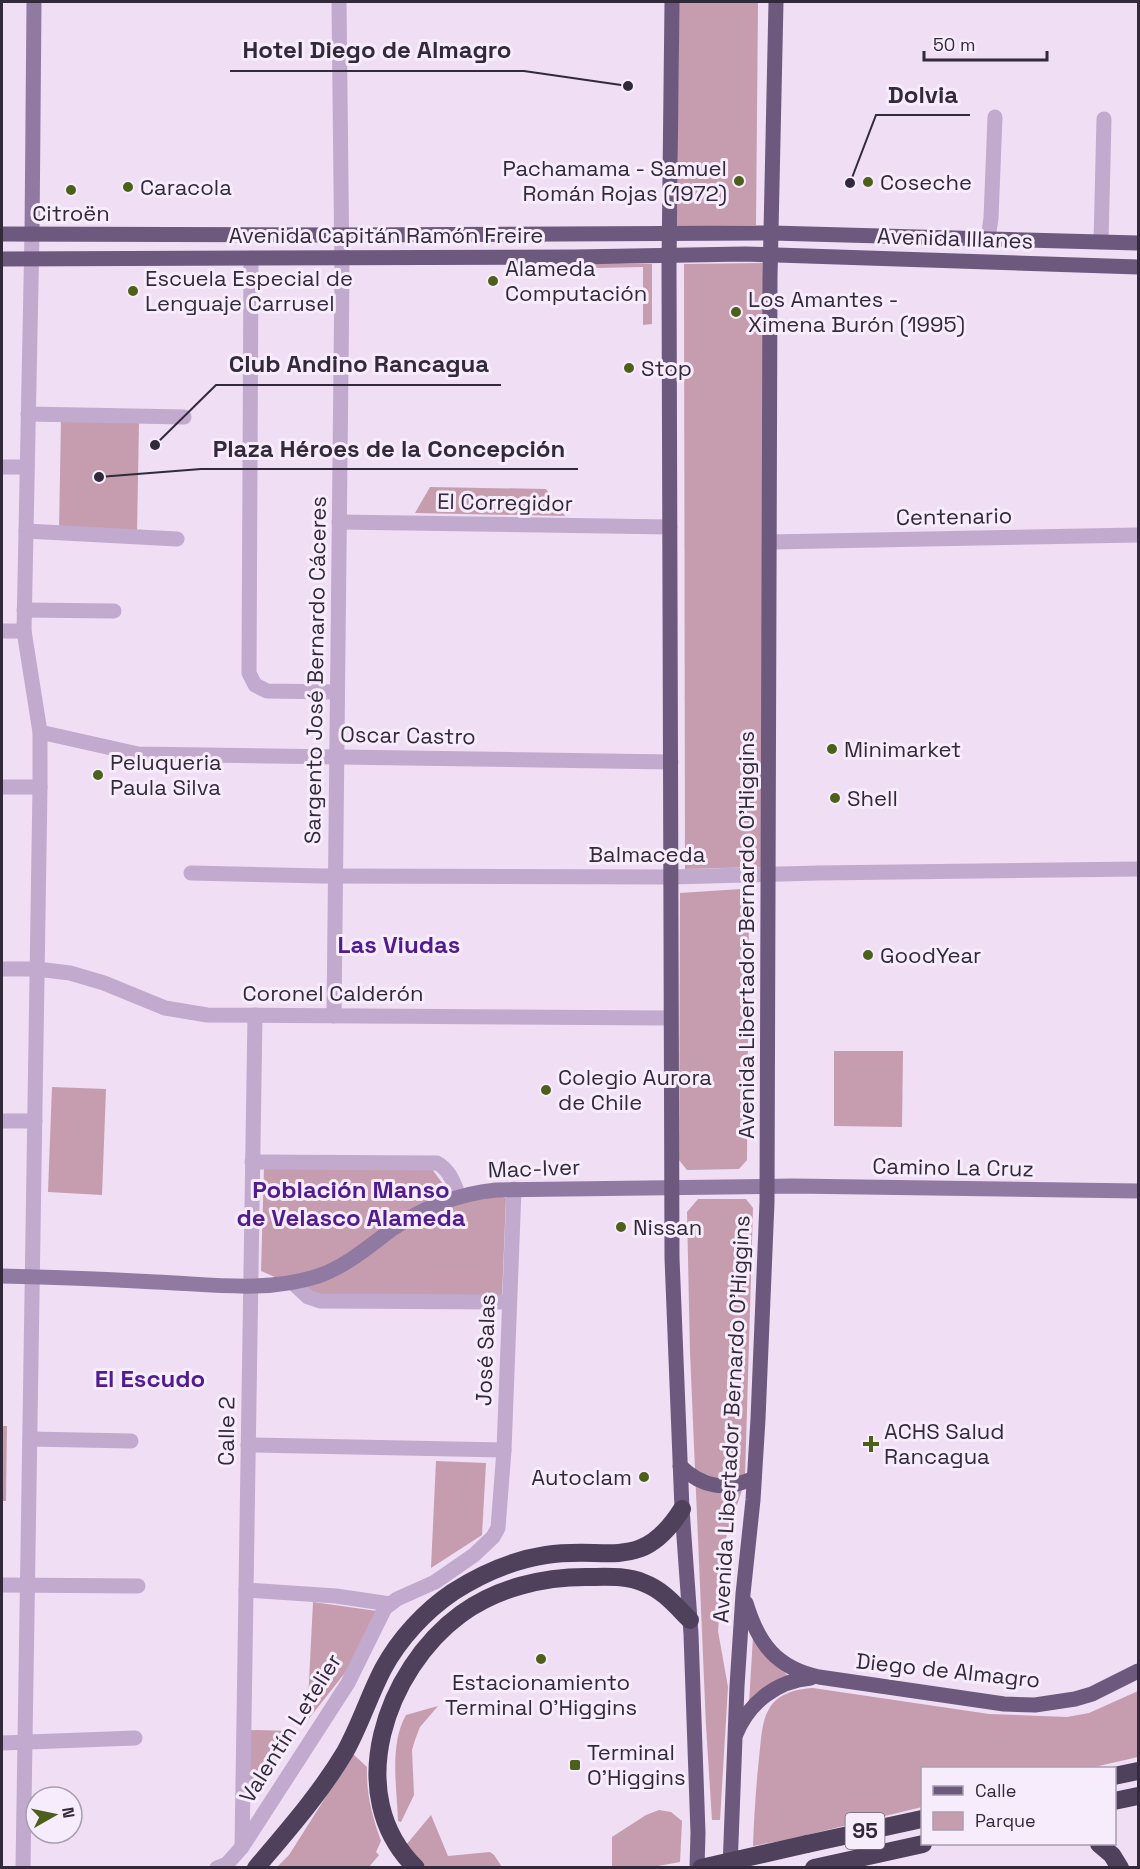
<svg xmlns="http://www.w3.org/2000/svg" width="1140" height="1869" font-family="'Space Grotesk',sans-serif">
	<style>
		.green { fill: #c59daf }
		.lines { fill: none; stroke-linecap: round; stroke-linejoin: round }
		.street { stroke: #c2a9ce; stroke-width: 15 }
		.secondary { stroke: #917aa2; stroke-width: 15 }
		.primary { stroke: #6d597d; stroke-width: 15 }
		.highway { stroke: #4f405c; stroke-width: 18 }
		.highway-bridge { stroke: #4f405c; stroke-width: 18 }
		.poi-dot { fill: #4d601b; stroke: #f7ecfb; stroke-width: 2 }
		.labels { text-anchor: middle; stroke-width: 6; stroke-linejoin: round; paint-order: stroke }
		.shield { fill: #f7ecfb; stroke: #6d6475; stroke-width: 1.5 }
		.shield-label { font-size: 21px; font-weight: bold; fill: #32293b }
		.poi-label { font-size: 22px; fill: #32293b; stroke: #f7ecfb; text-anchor: start }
		.street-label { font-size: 22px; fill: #32293b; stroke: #f7ecfb }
		.neighbourhood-label { font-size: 24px; font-weight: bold; fill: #501c90; stroke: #f7ecfb }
		.leader { fill: none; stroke: #32293b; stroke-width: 2 }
		.callout-dot { fill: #32293b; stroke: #f7ecfb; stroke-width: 2 }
		.callout-label { font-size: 24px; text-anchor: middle; font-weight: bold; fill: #32293b; stroke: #f7ecfb; stroke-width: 6; stroke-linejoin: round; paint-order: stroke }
	</style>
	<rect width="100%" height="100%" fill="#efdef4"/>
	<g class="green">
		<polygon points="679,2 758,2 756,225 677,227"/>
		<polygon points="765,263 762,867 685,869 684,264"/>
		<polygon points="590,264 652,264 652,324 643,325 643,267 596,268"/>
		<polygon points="61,420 139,422 137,533 59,531"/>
		<polygon points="430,487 546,489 565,516 415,513"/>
		<polygon points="741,889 749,902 747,1160 739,1169 687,1170 679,1160 680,893"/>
		<polygon points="834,1051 903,1051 902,1127 834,1126"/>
		<polygon points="52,1087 106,1089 102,1195 48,1192"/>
		<polygon points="264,1167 432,1169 457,1203 496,1195 506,1198 502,1297 316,1295 261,1271"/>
		<polygon points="698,1199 746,1199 753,1208 745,1477 742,1490 726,1538 718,1631 728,1687 720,1820 712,1820 706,1726 690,1352 687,1212"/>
		<polygon points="2,1426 7,1426 6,1501 2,1501"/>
		<polygon points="436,1461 486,1463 482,1535 431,1568"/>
		<polygon points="313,1602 377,1611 352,1664 307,1721"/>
		<polygon points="753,1637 788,1676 749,1703"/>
		<path d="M813,1688L989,1714L1067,1717L1089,1713L1138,1691V1757L1090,1768H922V1807L786,1840L753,1846C754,1817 756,1787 759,1758C761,1743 761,1722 769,1709C778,1693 797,1689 813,1688Z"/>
		<path d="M438,1706L420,1727L415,1740L412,1750L414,1795L401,1822L398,1821C397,1788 389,1745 406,1715Z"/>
		<polygon points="250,1730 298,1731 249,1798"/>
		<path d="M353,1754L367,1767C366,1793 372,1816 381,1841L376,1852L379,1855L369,1867L276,1868L289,1855Z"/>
		<polygon points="659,1810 671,1812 682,1821 680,1862 653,1867 612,1867 612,1837 646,1815"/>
		<polygon points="431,1815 448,1856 490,1852 494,1855 502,1867 426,1867 406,1845"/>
	</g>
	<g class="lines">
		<g class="street">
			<polyline points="988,239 991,218 995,117"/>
			<polyline points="1101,242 1104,119"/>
			<polyline points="251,258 249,673 255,685 267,691 337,692"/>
			<polyline points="28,414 184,417"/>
			<polyline points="2,467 27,467"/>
			<polyline points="339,522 670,527"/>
			<polyline points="26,531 177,539"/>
			<polyline points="770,542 1138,535"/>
			<polyline points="24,610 114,611"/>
			<polyline points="2,631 24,631"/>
			<polyline points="40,732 138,754 671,762"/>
			<polyline points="2,787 40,787"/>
			<polyline points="191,873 323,876 671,877 819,873 1138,869"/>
			<polyline points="2,969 37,969 70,973 104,983 165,1008 207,1015 671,1018"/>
			<polyline points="334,1016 342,274 339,2"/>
			<polyline points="2,1121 35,1121"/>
			<path d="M252,1162L437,1163C450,1170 454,1184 459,1196"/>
			<polyline points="292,1282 308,1297 320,1301 509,1302"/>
			<polyline points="30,1439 131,1441"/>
			<polyline points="248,1445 504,1450"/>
			<polyline points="2,1585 138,1586"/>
			<polyline points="246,1590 336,1596 390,1604"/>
			<polyline points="2,1743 135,1738"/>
			<polyline points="242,1847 255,1015"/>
			<polyline points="23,1868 40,787 40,732 24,631 32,234"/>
			<polyline points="217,1868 227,1864 242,1847 348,1683 385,1608 397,1599 435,1582 474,1555 493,1537 498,1528 504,1450 514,1189"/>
		</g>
		<g class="secondary">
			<polyline points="32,234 34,2"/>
			<path d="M2,1276C53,1277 104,1279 156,1282C210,1284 266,1293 318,1276C345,1267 368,1247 391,1230C422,1208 457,1194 496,1190L793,1186L1138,1191"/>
		</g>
		<g class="primary">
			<polyline points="672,2 669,266 672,1258 682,1509 691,1634 698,1833 697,1868"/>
			<polyline points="2,234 341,235 772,233 1138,243"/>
			<polyline points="2,259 575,257 745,254 1138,267"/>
			<path d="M680,1466C703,1488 726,1491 754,1478"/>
			<path d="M746,1603C758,1643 776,1668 819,1677L1004,1704L1035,1705L1075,1699L1092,1694L1138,1671"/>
			<path d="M736,1734C749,1703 776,1681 811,1678"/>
			<polyline points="730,1868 737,1686 743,1594 753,1500 758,1419 767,1202 770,277 776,2"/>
		</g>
		<g class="highway">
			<polyline points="1114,1776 1138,1771"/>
			<polyline points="1114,1801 1138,1796"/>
			<polyline points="807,1844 922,1819"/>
			<polyline points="1099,1844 1112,1855 1120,1868"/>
			<path d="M256,1868C288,1830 320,1794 345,1752C360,1725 369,1696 383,1669C399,1639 425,1611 453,1592C481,1574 513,1560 546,1555C608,1545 641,1574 682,1509"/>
			<path d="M416,1868C341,1795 386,1669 461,1614C497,1588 542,1577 586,1577C605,1577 626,1575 644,1583C663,1590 676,1606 690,1620"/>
			<polyline points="814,1868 923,1844"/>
		</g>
		<polyline class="highway-bridge" points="701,1868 807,1844"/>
	</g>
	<g class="poi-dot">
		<circle cx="739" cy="181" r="6"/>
		<circle cx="868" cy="182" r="6"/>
		<circle cx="128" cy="187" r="6"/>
		<circle cx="71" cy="190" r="6"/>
		<circle cx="493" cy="281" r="6"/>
		<circle cx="133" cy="291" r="6"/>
		<circle cx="736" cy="312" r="6"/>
		<circle cx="629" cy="368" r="6"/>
		<circle cx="832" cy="749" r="6"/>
		<circle cx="98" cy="775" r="6"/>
		<circle cx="835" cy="798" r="6"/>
		<circle cx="868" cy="955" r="6"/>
		<circle cx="546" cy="1090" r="6"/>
		<circle cx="621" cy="1227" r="6"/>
		<path d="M868 1435h6v6h6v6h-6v6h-6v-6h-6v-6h6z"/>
		<circle cx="644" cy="1477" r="6"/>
		<circle cx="541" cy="1659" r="6"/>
		<rect x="569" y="1759" width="12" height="12" rx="3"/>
	</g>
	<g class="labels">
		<rect class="shield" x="845.5" y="1813" width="39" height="36" rx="4.5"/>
		<g class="shield-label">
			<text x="865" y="1838">95</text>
		</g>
		<g class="poi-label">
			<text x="727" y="176" text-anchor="end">Pachamama - Samuel<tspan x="727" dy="25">Román Rojas (1972)</tspan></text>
			<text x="880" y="190">Coseche</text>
			<text x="140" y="195">Caracola</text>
			<text x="71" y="221" text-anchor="middle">Citroën</text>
			<text x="505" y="276">Alameda<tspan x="505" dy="25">Computación</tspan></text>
			<text x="145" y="286">Escuela Especial de<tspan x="145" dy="25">Lenguaje Carrusel</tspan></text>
			<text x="748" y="307">Los Amantes -<tspan x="748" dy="25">Ximena Burón (1995)</tspan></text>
			<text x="641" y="376">Stop</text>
			<text x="844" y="757">Minimarket</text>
			<text x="110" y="770">Peluqueria<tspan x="110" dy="25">Paula Silva</tspan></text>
			<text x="847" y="806">Shell</text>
			<text x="880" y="963">GoodYear</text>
			<text x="558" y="1085">Colegio Aurora<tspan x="558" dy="25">de Chile</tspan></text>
			<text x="633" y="1235">Nissan</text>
			<text x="884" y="1439">ACHS Salud<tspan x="884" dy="25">Rancagua</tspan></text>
			<text x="632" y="1485" text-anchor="end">Autoclam</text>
			<text x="541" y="1690" text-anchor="middle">Estacionamiento<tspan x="541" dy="25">Terminal O'Higgins</tspan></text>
			<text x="587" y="1760">Terminal<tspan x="587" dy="25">O'Higgins</tspan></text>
		</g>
		<g class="street-label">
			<text x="386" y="243">Avenida Capitán Ramón Freire</text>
			<text transform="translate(955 238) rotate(2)" y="8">Avenida Illanes</text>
			<text transform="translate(505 502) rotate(1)" y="8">El Corregidor</text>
			<text transform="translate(954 516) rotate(-1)" y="8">Centenario</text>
			<text transform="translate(315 670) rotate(-89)" y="8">Sargento José Bernardo Cáceres</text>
			<text transform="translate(408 735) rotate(1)" y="8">Oscar Castro</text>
			<text x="647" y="862">Balmaceda</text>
			<text transform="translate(746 935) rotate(-90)" y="8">Avenida Libertador Bernardo O'Higgins</text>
			<text x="333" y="1001">Coronel Calderón</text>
			<text transform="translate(953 1167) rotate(1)" y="8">Camino La Cruz</text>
			<text transform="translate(534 1168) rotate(-2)" y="8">Mac-Iver</text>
			<text transform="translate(485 1350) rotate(-88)" y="8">José Salas</text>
			<text transform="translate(731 1419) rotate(-87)" y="8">Avenida Libertador Bernardo O'Higgins</text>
			<text transform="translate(226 1431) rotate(-89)" y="8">Calle 2</text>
			<text transform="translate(948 1670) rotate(6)" y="8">Diego de Almagro</text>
			<text transform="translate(290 1728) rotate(-58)" y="8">Valentín Letelier</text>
		</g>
		<g class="neighbourhood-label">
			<text x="399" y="953">Las Viudas</text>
			<text x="351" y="1198">Población Manso<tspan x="351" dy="28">de Velasco Alameda</tspan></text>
			<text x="150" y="1387">El Escudo</text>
		</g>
	</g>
	<path class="leader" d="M628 86L524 71H230M850 183L876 115H970M155 445L216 385H501M99 477L201 469H578"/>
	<g class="callout-dot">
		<circle cx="628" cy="86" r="6"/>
		<circle cx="850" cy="183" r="6"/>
		<circle cx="155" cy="445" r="6"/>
		<circle cx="99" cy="477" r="6"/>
	</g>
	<g class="callout-label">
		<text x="377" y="58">Hotel Diego de Almagro</text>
		<text x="923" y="103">Dolvia</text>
		<text x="359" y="372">Club Andino Rancagua</text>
		<text x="389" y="457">Plaza Héroes de la Concepción</text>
	</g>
	<rect width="1140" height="1869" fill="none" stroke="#32293b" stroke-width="6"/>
	<rect x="921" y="1767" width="195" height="78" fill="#f7ecfb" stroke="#a89eae" stroke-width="1.5"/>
	<rect x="933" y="1786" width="30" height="9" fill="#6d597d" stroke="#a89eae" stroke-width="1.5"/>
	<text x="975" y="1797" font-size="18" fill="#32293b">Calle</text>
	<rect x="933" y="1812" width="30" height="18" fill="#c59daf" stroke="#a89eae" stroke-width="1.5"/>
	<text x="975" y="1827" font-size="18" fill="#32293b">Parque</text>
	<g transform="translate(54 1815) rotate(81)"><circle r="28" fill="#f7ecfb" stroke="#a89eae" stroke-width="1.5"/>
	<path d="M0-4.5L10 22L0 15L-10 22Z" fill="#4d601b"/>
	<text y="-9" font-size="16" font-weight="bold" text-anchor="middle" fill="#32293b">N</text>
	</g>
	<path d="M924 51v9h123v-9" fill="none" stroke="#32293b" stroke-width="3"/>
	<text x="933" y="51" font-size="18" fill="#32293b" stroke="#f7ecfb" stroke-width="4.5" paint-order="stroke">50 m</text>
</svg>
